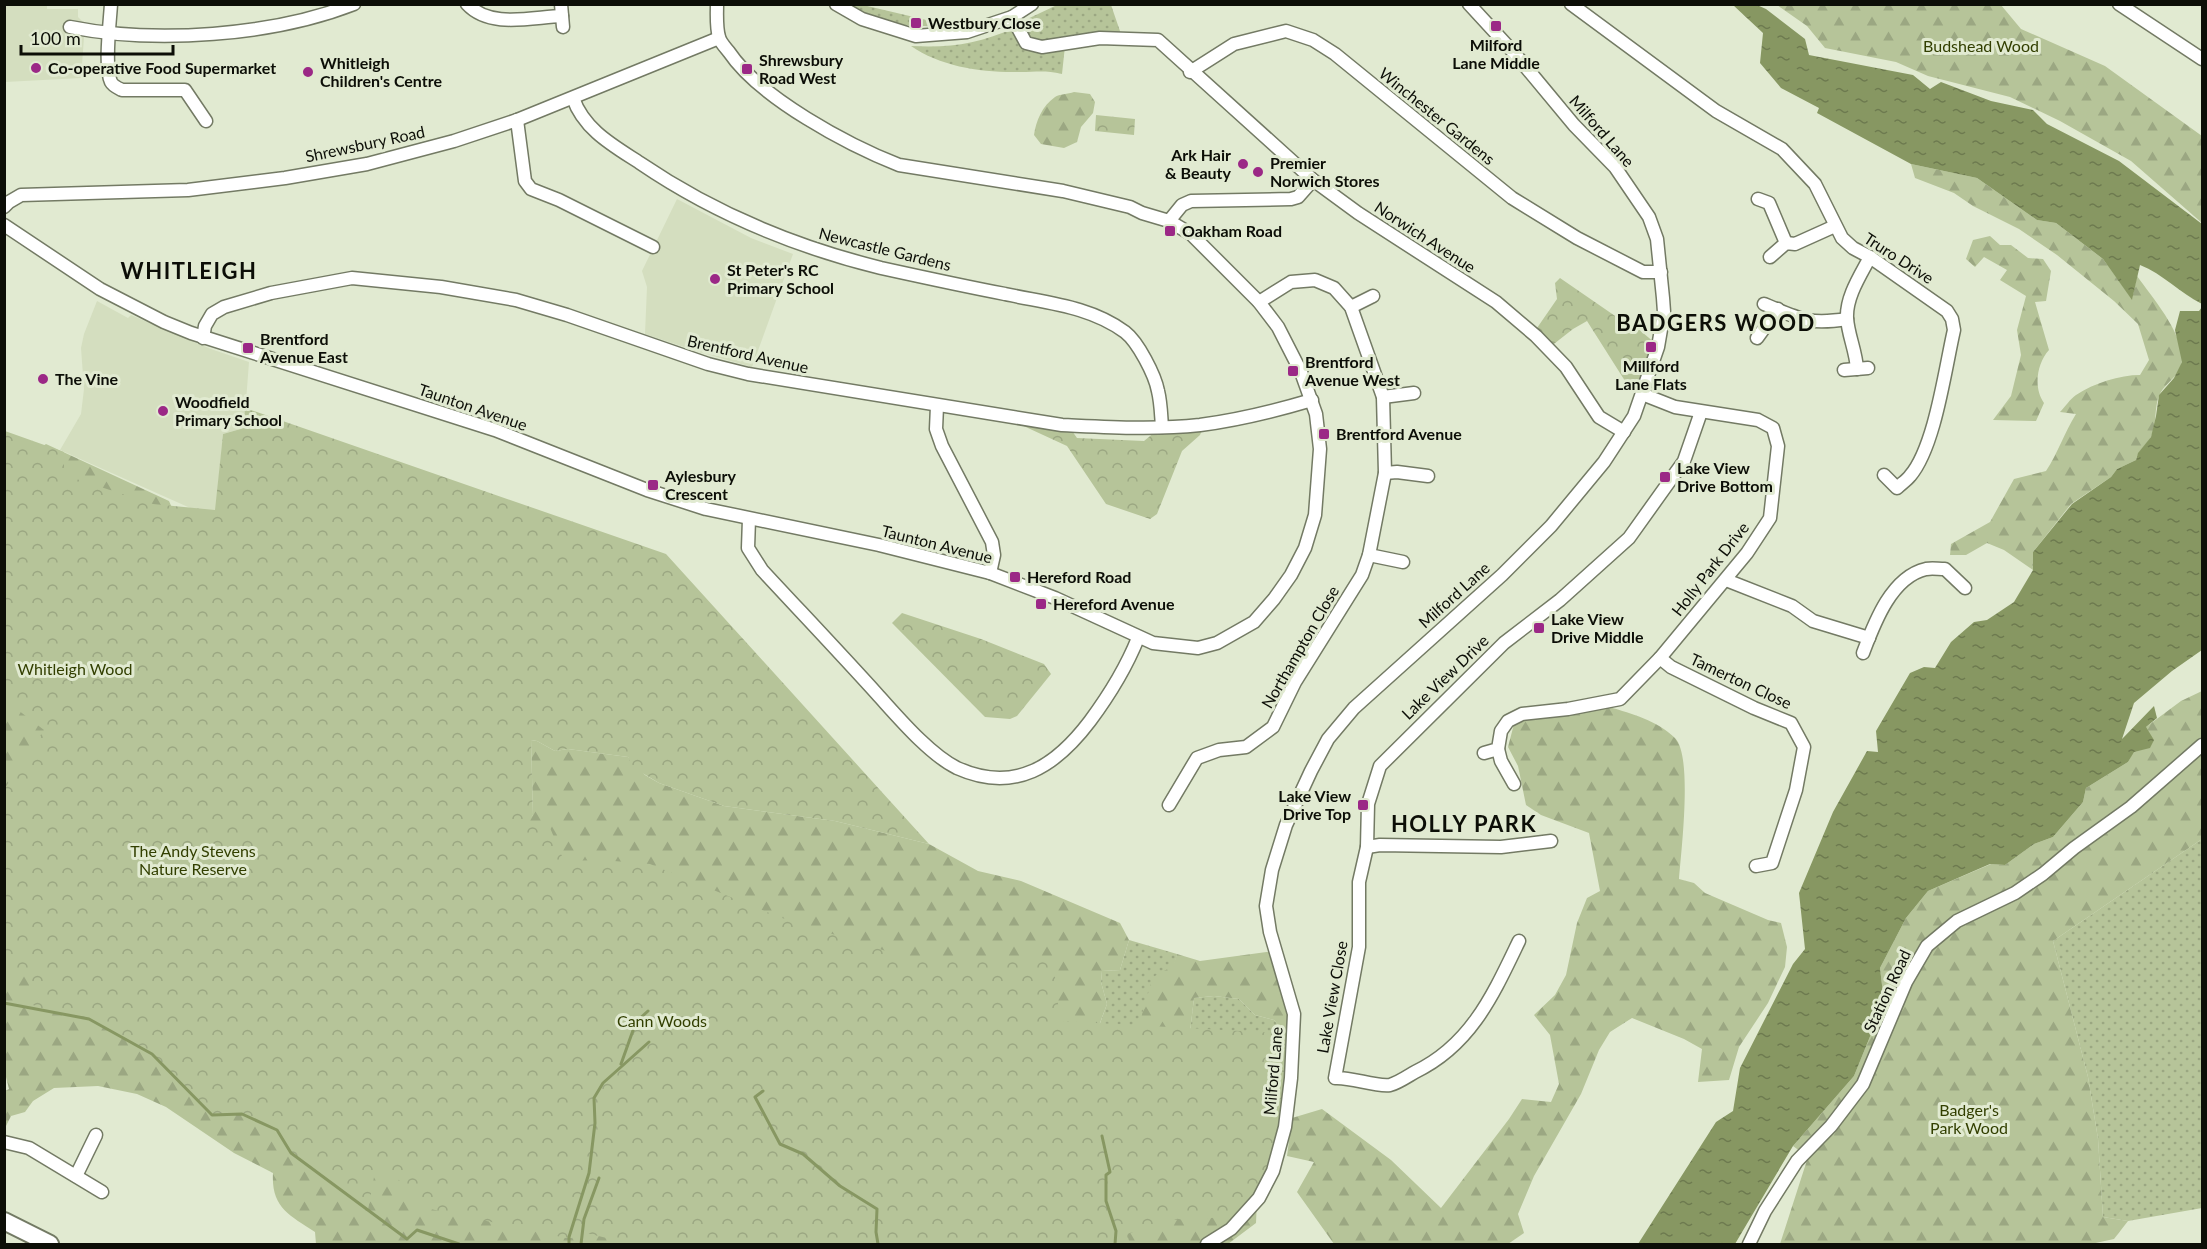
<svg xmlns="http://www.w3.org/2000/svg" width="2207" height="1249" font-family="Lato,sans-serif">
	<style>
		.built { fill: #d4debf }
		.grass { fill: url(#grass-dots) }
		.forest { fill: url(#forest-firs) }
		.park { fill: url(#park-crowns) }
		.water { fill: url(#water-ripples) }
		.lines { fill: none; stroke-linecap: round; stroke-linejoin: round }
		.stream { stroke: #879762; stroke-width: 3 }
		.minor-casing { stroke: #737a64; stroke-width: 15 }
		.major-casing { stroke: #737a64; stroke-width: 20 }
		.minor { stroke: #fff; stroke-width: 12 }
		.major { stroke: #fff; stroke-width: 16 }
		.poi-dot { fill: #9b2886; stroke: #e1ead1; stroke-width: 2 }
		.labels { text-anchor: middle; stroke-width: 6; stroke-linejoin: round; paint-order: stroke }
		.poi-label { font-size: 16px; font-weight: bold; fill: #0c0e07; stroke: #e1ead1; text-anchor: start }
		.park-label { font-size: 16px; fill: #323f00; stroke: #e1ead1 }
		.street-label { font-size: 16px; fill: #0c0e07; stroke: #e1ead1 }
		.district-label { font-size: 22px; font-weight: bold; letter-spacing: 1.5px; fill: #0c0e07; stroke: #e1ead1 }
	</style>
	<defs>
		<pattern id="grass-dots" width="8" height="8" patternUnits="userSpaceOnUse" patternTransform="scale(1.5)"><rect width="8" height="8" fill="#b6c499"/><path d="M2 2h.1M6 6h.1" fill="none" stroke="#9ba782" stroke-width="1.8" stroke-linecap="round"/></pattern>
		<pattern id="forest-firs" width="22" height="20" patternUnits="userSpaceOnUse" patternTransform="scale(1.5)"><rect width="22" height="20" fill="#b6c499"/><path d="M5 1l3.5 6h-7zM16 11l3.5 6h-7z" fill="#9ba782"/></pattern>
		<pattern id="park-crowns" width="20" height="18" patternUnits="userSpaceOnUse" patternTransform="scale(1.5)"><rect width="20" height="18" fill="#b6c499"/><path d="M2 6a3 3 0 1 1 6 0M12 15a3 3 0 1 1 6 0" fill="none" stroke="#9ba782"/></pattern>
		<pattern id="water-ripples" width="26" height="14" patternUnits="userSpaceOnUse" patternTransform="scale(1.5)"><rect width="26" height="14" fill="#879762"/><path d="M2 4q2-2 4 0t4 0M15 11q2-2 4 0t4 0" fill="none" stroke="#6d7a4f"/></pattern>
	</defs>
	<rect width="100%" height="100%" fill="#e1ead1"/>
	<g class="built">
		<polygon points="4,5 47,5 47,9 78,9 78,17 85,24 81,78 5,82"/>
		<polygon points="677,199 751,238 793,254 752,367 699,352 645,334 647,287 642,271"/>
		<polygon points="97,301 128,318 131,315 211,349 249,362 244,428 223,434 215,519 60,450 81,414 84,389 81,348 84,334"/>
	</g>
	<g class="grass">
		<path d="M846,5H863L952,26C917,27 875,26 846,5Z"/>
		<polygon points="1057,5 1111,5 1121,34 1042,44 1028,40 1019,23"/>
		<path d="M1014,28L1025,45L1065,46L1062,74C1045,70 1037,72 1020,72C984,73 941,67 911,46C951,48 978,44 1014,28Z"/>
		<polygon points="2202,839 2202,1208 2128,1221 2103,1217 2098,1139 2088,1077 2053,941"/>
		<polygon points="1129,940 1177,954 1174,966 1136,1042 1091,1048 1107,1004 1101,982 1102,971 1120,970"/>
		<polygon points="1214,996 1239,999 1255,1015 1274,1020 1291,1041 1188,1049 1194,998"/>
	</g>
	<g class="forest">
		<polygon points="1777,5 2001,5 2021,29 2105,66 2202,136 2202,223 2131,161 2060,121 2010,97 1928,76 1896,62 1825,48 1807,26"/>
		<path d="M1074,92L1090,94L1095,102L1093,113L1081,127L1077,142L1064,148L1041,144L1034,135C1036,121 1042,106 1055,97C1059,94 1068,94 1074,92Z"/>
		<path d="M1911,164L1977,178L2037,220L2056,223L2103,259L2132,299L2137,276C2152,297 2184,334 2182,361C2181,376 2164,383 2159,396C2154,408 2157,424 2151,437C2146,446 2138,450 2136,460L2117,469L2111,477L2071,504L2033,552V570L2004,550L1987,543L1966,555H1950L1951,544L1990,522L2014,479L2046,471C2058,453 2064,433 2076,414L2060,412C2065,407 2070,399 2076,395C2094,383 2120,375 2140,375L2149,360L2138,324L2114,301L2057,255L2019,229L1973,206L1954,193L1915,178Z"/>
		<path d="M1990,236L2000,245H2011L2028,258L2043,259L2051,271L2046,301L2035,302L2049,350C2037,363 2033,388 2044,403L2036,421L1993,420L2011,396L2021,355L2017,330L2026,296L2000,280L2007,270L1984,257L1975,267L1966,259L1973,240Z"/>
		<path d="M46,444L169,501L173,510L489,856L533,815L531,740L537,741L555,751L568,749L628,757L645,775L659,783L724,806L835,821L929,844L978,871L1021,881L1120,923L1129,940L1120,970L1102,971L1101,982L1107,1004L1091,1047L1136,1042L1143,1010L1153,977L1173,966L1177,954L1200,961L1274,951L1291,1014V1041L1274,1020L1255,1015L1239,999L1214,996L1194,998L1188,1049L1258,1157L1271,1164L1257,1199L1256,1223L1228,1244H316L315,1232C289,1215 271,1207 273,1173L234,1153L166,1107L137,1094L98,1086L54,1088L33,1101L25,1112L11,1116L5,1128V1091L9,1089L4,1069V514L18,463Z"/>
		<polygon points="2202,691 2202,839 2053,941 2088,1077 2098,1139 2103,1217 2128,1221 2114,1239 2091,1244 1780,1244 1808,1157 1793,1146 1854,1076 1884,1002 1880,968 1906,918 1928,891 1991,864 2005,865 2034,844 2053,837 2083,802 2086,788 2128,762 2146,727 2181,701"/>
		<path d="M1609,707C1633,714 1656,720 1675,738C1693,756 1681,852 1679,879L1694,883L1705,893L1768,920L1781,923L1787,947L1785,967L1768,1003L1739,1047L1729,1080L1698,1082L1702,1049L1684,1039L1632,1018L1610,1032L1599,1050L1581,1094L1534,1176L1518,1214L1524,1233L1508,1244H1334L1297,1192L1314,1162L1287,1156L1292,1118L1322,1109L1391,1160L1441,1208L1509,1119L1522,1099L1551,1102L1559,1084L1550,1035L1534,1015L1555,995L1566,975L1577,923L1587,898L1600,891L1589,833L1541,815L1526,805L1518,766L1508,747L1514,724L1532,717Z"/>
	</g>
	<g class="park">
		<polygon points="1096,115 1135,119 1134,135 1095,131"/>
		<polygon points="1560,278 1634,329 1636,327 1655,343 1641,391 1632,392 1587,321 1573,329 1550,347 1537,328 1557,299 1555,283"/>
		<polygon points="245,408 666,554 929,844 835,821 724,806 659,783 634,768 628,757 568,749 555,751 537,741 531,740 533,815 524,827 548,823 564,861 602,860 650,864 779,917 911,959 1053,959 1060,1021 1293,1034 1286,1113 1270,1158 1252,1201 1230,1217 1170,1220 1127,1234 1130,1244 632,1244 573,1230 572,1238 566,1238 421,1207 399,1180 376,1166 368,1210 291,1153 277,1130 242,1114 212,1115 152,1054 89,1019 53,1012 30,1004 29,975 5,972 5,788 44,730 5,700 5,431 64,452 64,475 153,504 215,510 223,434 244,428"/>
		<polygon points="1013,421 1070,428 1077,438 1144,441 1155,432 1203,428 1200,435 1182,451 1157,514 1150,519 1106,504 1067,446"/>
		<polygon points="902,613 981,639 1044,664 1051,674 1017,716 1010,719 985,717 892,623"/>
	</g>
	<g class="water">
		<path d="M1733,5H1757L1766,9L1805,39L1809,55L1913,75L1930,89L1941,82L1991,101L2033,110L2047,124L2119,161L2202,224V304C2180,293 2163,274 2140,265L2132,300L2103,259L2056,223L2037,220L1977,178L1911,164L1817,113L1819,108L1781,88L1760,63L1763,33Z"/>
		<polygon points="2202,307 2202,650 2172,671 2134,703 2122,739 2154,706 2157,718 2146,727 2154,740 2150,748 2134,752 2128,762 2086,788 2083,802 2053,837 2034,844 2005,865 1990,864 1928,891 1906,918 1880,968 1884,1002 1854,1076 1793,1146 1735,1244 1638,1244 1716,1122 1733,1111 1740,1068 1793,964 1805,949 1799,893 1833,812 1867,751 1878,752 1876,731 1910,673 1924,667 1935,668 1951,642 1974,622 1987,620 2014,602 2033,570 2033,552 2072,504 2111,477 2117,469 2136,460 2138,453 2151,437 2156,416 2159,395 2174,378 2182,362 2175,330 2180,311 2199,311"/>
	</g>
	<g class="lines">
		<g class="stream">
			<polyline points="4,1003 89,1019 152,1054 212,1115 242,1114 277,1130 291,1153 407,1239 417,1230 459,1244"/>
			<polyline points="621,1064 636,1022 648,1011"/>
			<polyline points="763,1091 755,1097 780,1144 803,1154 840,1186 877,1209 876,1232 878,1244"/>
			<polyline points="1102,1136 1110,1172 1106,1175 1106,1201 1116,1231 1115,1244"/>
			<polyline points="569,1244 569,1237 589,1173 595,1123 594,1098 603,1083 649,1042"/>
			<polyline points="581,1244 584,1219 599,1178"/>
		</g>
		<g class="minor-casing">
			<g id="minor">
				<path d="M111,4C110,22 104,67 111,82C113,86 118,88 122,90H185L206,121"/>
				<path d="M467,4C490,29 532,17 562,16"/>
				<polyline points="561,4 563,27"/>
				<polyline points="836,4 862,19 916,36 967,32 1012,17 1032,4"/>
				<path d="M1571,4L1716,111L1782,149L1815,184L1842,238L1853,248L1870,257L1947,311L1952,319L1954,330C1945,369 1935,447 1910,476C1907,480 1901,484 1897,488L1884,475"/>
				<polyline points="2119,4 2202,59"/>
				<polyline points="1012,17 1026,43 1042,47 1100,38 1158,40 1313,180 1358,213 1496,302 1536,336 1566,367 1599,417 1624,432"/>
				<path d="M70,27C155,44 272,36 354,4"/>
				<polyline points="1190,72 1234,44 1286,31 1313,40 1335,54 1512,198 1577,238 1643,272 1661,272"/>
				<path d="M573,98C584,130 614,146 640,163C712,212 796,247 881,268C922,277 963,286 1005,294C1046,303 1090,306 1125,332C1138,342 1155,375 1158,391C1161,403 1161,415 1162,427"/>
				<polyline points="517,120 525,181 531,189 559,200 653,247"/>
				<polyline points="1758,199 1769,203 1786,243"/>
				<polyline points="4,207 9,202 21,195 188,190 285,178 367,164 454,141 517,120 719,38"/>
				<polyline points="1169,221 1182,205 1191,201 1291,199 1298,197 1313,180"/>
				<path d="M4,225L100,289L164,322L191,333L495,430L647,490L706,509L879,545L990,573L1055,598L1153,643L1198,648L1217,643L1254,622L1274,599L1291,575L1305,548L1315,515L1320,449L1316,414L1301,372L1278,327L1259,302L1191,234L1169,221L1142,213L1130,207L1063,191L899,165C848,145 760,98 729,52C725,47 720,42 719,37C716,27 717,14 717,4"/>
				<polyline points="1770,257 1786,243 1795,244 1835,226"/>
				<path d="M1764,304C1800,319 1808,325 1847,319"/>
				<polyline points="1351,307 1373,296"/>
				<path d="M203,338L205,326L212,314L224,307L271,293L352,278L441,287L516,300L567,315L708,364L748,374L1062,425C1107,427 1154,430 1200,425C1238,420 1275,411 1312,400"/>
				<polyline points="1757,338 1778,309"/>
				<path d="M1857,369C1856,351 1848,335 1847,318C1846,297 1860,276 1870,257"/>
				<polyline points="1844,370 1868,368"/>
				<polyline points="1383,397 1414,393"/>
				<polyline points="937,406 936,429 942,446 992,542 994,555 990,573"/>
				<polyline points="1385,473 1397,472 1428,476"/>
				<path d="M749,519L748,548L762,570C800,611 839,652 877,694C898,717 929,754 957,768C1015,794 1056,766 1090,721C1110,694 1126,668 1138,638"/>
				<polyline points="1369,555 1403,562"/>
				<polyline points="1726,580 1792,606 1813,621 1869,638"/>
				<path d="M1863,653C1874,624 1891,577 1926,569C1932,568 1938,569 1945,569L1965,588"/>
				<polyline points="1660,658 1671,667 1754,708 1791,723 1804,747 1796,790 1772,863 1756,866"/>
				<polyline points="1498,749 1501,761 1514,784"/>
				<polyline points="1484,753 1498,749 1501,731 1508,721 1522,714 1568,709 1620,699 1660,658 1747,553 1770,518 1778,446 1773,428 1758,420 1675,407 1642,394"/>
				<polyline points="1169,805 1197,758 1219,750 1246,747 1273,727 1295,682 1362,575 1369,555 1385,473 1383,397 1351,307 1334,288 1315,280 1291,282 1259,302"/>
				<polyline points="1367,847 1380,845 1501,847 1551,841"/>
				<path d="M1519,941C1493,995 1471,1045 1415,1072C1408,1076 1398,1083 1390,1085C1375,1087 1352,1077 1335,1078L1359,947V882L1367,847L1368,804L1380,766L1504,643L1560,600L1629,538L1684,461L1701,412"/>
				<polyline points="4,1142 29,1148 102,1192"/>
				<polyline points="76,1176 96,1135"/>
				<polyline points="1207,1244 1231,1229 1259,1198 1273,1171 1285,1127 1291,1078 1294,1014 1270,932 1266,906 1272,870 1286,825 1311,771 1328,739 1354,708 1502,575 1551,526 1604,462 1634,416 1658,347 1664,312 1663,298 1657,239 1649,217 1615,167 1574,125 1515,54 1469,4"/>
				<polyline points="1749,1244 1765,1211 1797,1161 1831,1126 1863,1084 1906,982 1927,946 1957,921 2015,893 2043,874 2074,848 2131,807 2202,745"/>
			</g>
		</g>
		<g class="major-casing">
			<polyline id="major" points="4,1221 50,1244"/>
		</g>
		<use href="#minor" class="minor"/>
		<use href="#major" class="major"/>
	</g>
	<g class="poi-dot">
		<rect x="910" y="17" width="12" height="12" rx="3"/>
		<rect x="1490" y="20" width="12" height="12" rx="3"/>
		<circle cx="36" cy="68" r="6"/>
		<rect x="741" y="63" width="12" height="12" rx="3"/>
		<circle cx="308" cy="72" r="6"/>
		<circle cx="1243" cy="164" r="6"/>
		<circle cx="1258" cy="172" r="6"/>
		<rect x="1164" y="225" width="12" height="12" rx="3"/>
		<circle cx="715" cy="279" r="6"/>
		<rect x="1645" y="341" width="12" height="12" rx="3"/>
		<rect x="242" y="342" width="12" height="12" rx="3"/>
		<rect x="1287" y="365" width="12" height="12" rx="3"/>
		<circle cx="43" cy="379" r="6"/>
		<circle cx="163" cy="411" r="6"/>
		<rect x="1318" y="428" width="12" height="12" rx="3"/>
		<rect x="1659" y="471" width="12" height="12" rx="3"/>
		<rect x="647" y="479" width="12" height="12" rx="3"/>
		<rect x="1009" y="571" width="12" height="12" rx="3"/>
		<rect x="1035" y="598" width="12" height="12" rx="3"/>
		<rect x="1533" y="622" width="12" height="12" rx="3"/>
		<rect x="1357" y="799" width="12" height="12" rx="3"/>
	</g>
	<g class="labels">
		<g class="poi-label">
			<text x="928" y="29">Westbury Close</text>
			<text x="1496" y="51" text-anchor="middle">Milford<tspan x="1496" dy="18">Lane Middle</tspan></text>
			<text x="759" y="66">Shrewsbury<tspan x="759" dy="18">Road West</tspan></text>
			<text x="320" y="69">Whitleigh<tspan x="320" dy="18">Children's Centre</tspan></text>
			<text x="48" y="74">Co-operative Food Supermarket</text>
			<text x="1231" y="161" text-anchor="end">Ark Hair<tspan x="1231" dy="18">&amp; Beauty</tspan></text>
			<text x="1270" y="169">Premier<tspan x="1270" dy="18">Norwich Stores</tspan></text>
			<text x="1182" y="237">Oakham Road</text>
			<text x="727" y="276">St Peter's RC<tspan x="727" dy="18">Primary School</tspan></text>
			<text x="260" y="345">Brentford<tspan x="260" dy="18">Avenue East</tspan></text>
			<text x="1305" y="368">Brentford<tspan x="1305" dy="18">Avenue West</tspan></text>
			<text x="1651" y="372" text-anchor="middle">Millford<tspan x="1651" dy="18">Lane Flats</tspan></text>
			<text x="55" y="385">The Vine</text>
			<text x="175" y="408">Woodfield<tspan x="175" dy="18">Primary School</tspan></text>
			<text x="1336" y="440">Brentford Avenue</text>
			<text x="1677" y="474">Lake View<tspan x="1677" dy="18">Drive Bottom</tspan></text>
			<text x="665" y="482">Aylesbury<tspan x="665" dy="18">Crescent</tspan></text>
			<text x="1027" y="583">Hereford Road</text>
			<text x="1053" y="610">Hereford Avenue</text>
			<text x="1551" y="625">Lake View<tspan x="1551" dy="18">Drive Middle</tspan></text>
			<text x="1351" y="802" text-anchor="end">Lake View<tspan x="1351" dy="18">Drive Top</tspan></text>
		</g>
		<g class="park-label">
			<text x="1981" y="52">Budshead Wood</text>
			<text x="75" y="675">Whitleigh Wood</text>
			<text x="193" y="857">The Andy Stevens<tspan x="193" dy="18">Nature Reserve</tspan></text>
			<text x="662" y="1027">Cann Woods</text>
			<text x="1969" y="1116">Badger's<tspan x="1969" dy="18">Park Wood</tspan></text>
		</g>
		<g class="street-label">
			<text transform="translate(1437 116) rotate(39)" y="6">Winchester Gardens</text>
			<text transform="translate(1602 131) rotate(49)" y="6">Milford Lane</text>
			<text transform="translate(365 144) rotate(-12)" y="6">Shrewsbury Road</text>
			<text transform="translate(1425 237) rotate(33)" y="6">Norwich Avenue</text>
			<text transform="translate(885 249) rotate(14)" y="6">Newcastle Gardens</text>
			<text transform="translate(1899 258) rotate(33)" y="6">Truro Drive</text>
			<text transform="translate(748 354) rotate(13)" y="6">Brentford Avenue</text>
			<text transform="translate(473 407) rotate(19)" y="6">Taunton Avenue</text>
			<text transform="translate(937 544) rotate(14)" y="6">Taunton Avenue</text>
			<text transform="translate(1710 569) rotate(-52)" y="6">Holly Park Drive</text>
			<text transform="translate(1454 595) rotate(-42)" y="6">Milford Lane</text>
			<text transform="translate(1300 647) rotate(-60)" y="6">Northampton Close</text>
			<text transform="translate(1445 677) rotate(-44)" y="6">Lake View Drive</text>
			<text transform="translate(1741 681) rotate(25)" y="6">Tamerton Close</text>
			<text transform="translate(1887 991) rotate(-65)" y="6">Station Road</text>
			<text transform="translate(1332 997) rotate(-80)" y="6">Lake View Close</text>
			<text transform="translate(1273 1071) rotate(-85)" y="6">Milford Lane</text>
		</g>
		<g class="district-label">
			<text x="189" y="279">WHITLEIGH</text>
			<text x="1716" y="331">BADGERS WOOD</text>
			<text x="1464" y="832">HOLLY PARK</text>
		</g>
	</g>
	<rect width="2207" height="1249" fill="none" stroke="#0c0e07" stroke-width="12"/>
	<path d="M21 45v9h152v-9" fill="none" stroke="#0c0e07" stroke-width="3"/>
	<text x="30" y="45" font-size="18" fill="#0c0e07" stroke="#e1ead1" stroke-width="4.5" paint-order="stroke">100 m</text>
</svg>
